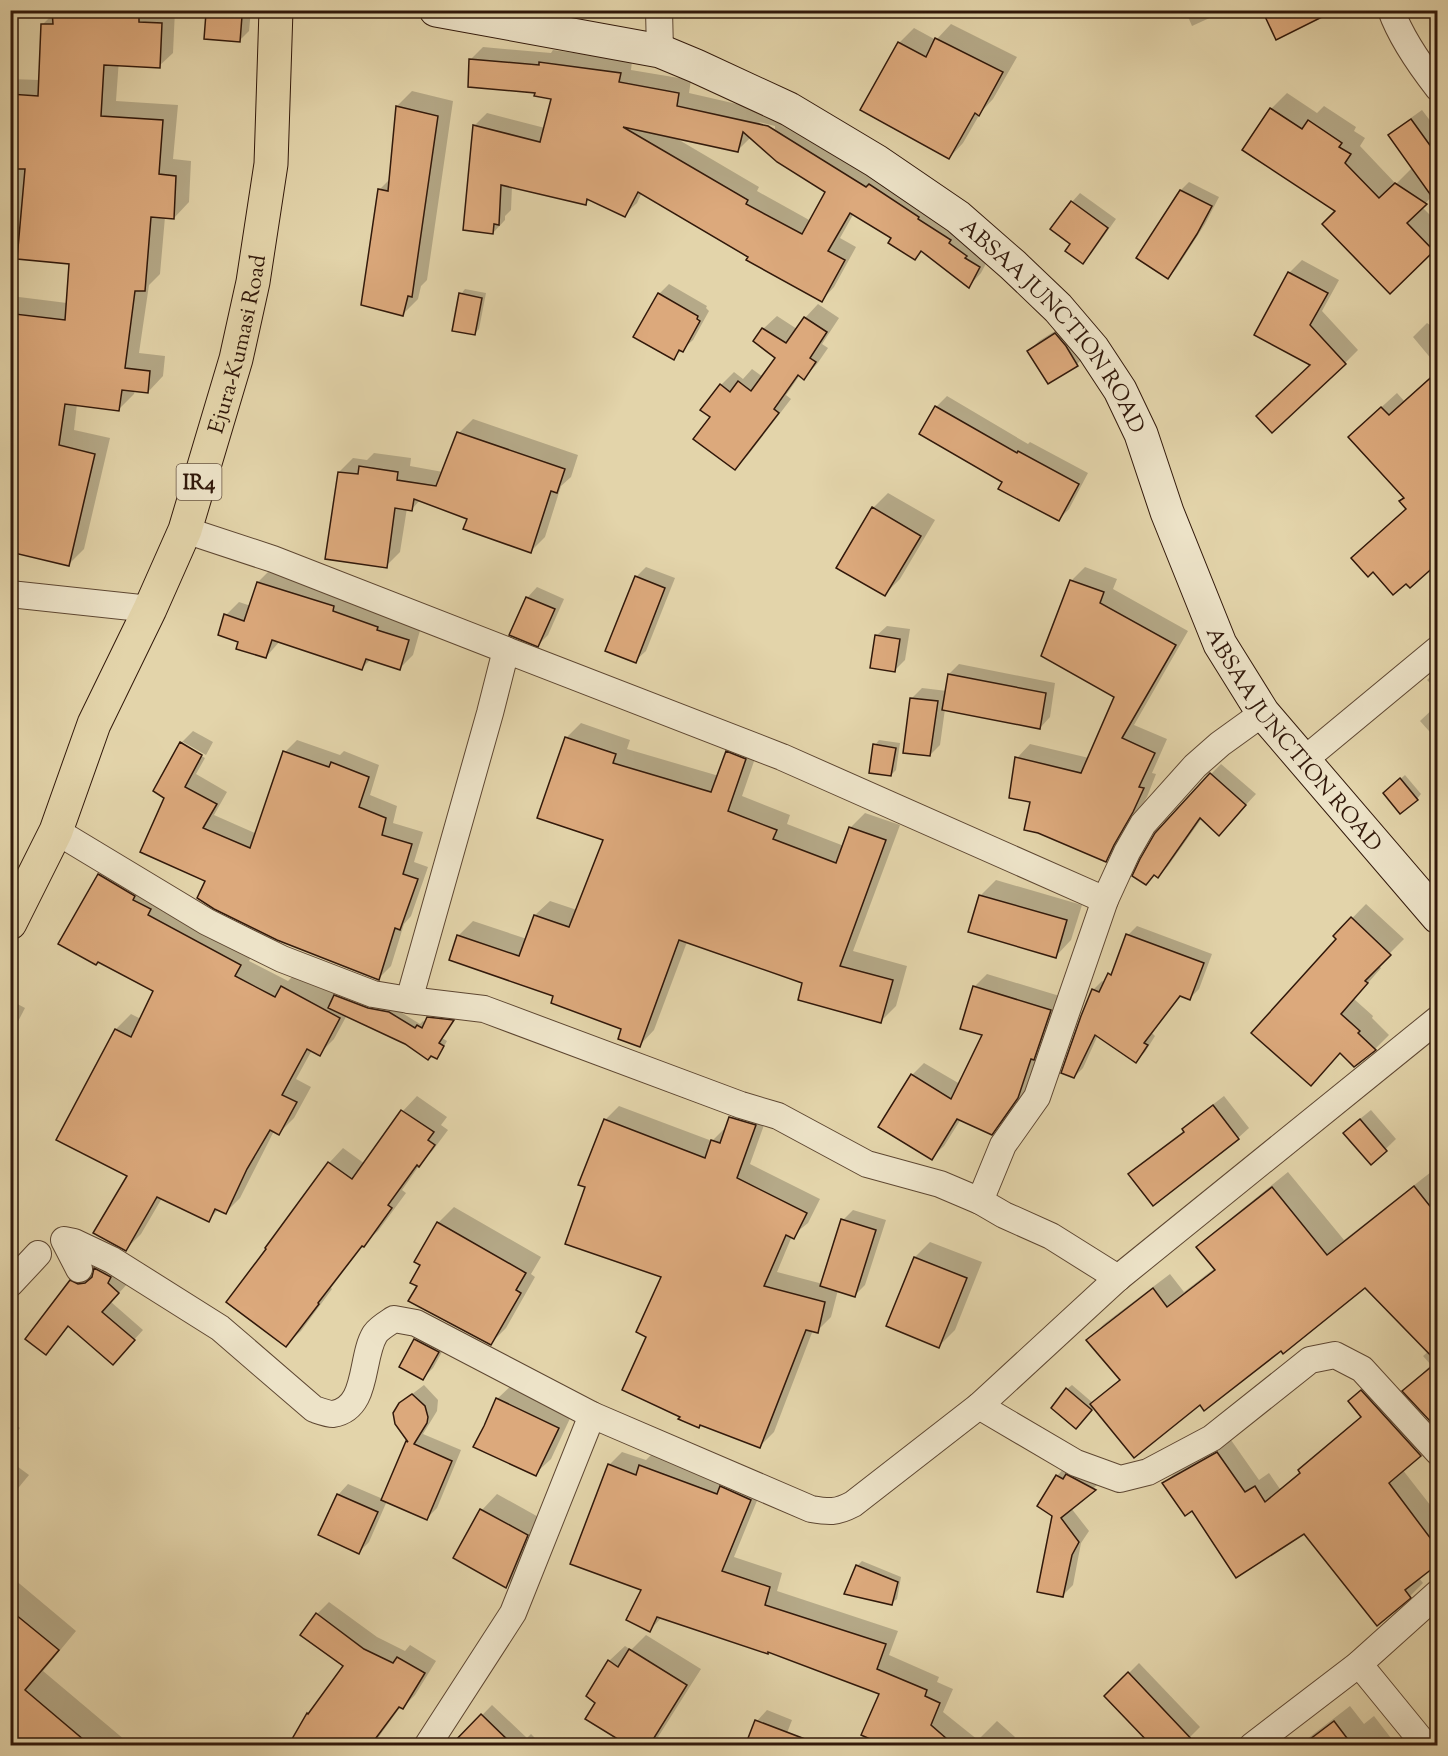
<svg xmlns="http://www.w3.org/2000/svg" width="1448" height="1756" font-family="'Sorts Mill Goudy',serif">
	<style>
		.shadow { fill: #0003; fill-rule: evenodd }
		.building { fill: #dca97c; stroke: #31180a; stroke-width: 1.5; fill-rule: evenodd }
		.lines { fill: none; stroke-linecap: round; stroke-linejoin: round }
		.street-casing { stroke: #5e4732; stroke-width: 28 }
		.secondary-casing { stroke: #31180a; stroke-width: 35 }
		.primary-casing { stroke: #31180a; stroke-width: 35 }
		.street { stroke: #ede3c8; stroke-width: 26 }
		.secondary { stroke: #ede3c8; stroke-width: 33 }
		.primary { stroke: #e3d4aa; stroke-width: 33 }
		.labels { text-anchor: middle; stroke-width: 6; stroke-linejoin: round; paint-order: stroke }
		.shield { fill: #ede3c8; stroke: #695543; stroke-width: 1.5 }
		.shield-label { font-size: 21px; font-weight: bold; fill: #31180a }
		.street-label { font-size: 22px; fill: #31180a; stroke: #ede3c8 }
	</style>
	<rect width="100%" height="100%" fill="#e3d4aa"/>
	<filter id="stains"><feTurbulence type="fractalNoise" baseFrequency=".00333" numOctaves="4"/><feColorMatrix values="0 0 0 0 .2 0 0 0 0 .09 0 0 0 0 .02 0 0 0 .5 -.17"/></filter>
	<radialGradient id="worn" r=".72"><stop offset=".6" stop-color="#630" stop-opacity="0"/><stop offset="1" stop-color="#630" stop-opacity=".3"/></radialGradient>
	<g class="shadow">
		<polygon points="134,10 175,10 173,53 159,66 133,65"/>
		<polygon points="210,10 251,10 249,31 239,41 207,13"/>
		<polygon points="1185,10 1227,10 1192,26"/>
		<polygon points="1431,10 1438,10 1438,21 1430,11"/>
		<path d="M54,13L120,45L116,101L178,105L173,159L191,161L189,202L174,218L165,217L160,274L149,285L139,353L165,356L163,376L148,392L135,390L134,394L119,409L77,404L74,430L110,438L84,549L68,565L10,551V79L40,80L42,25ZM14,258L70,263L67,303L11,296Z"/>
		<polygon points="951,24 1017,57 993,99 981,112 963,143 949,158 862,109 899,43 914,28 936,40"/>
		<path d="M483,47L551,53L553,50L632,61L631,70L691,80L689,93L780,114L991,254L981,273L969,286L922,250L915,258L893,237L854,213L840,238L856,247L834,287L822,300L642,192L637,203L624,215L590,198L585,204L512,186L511,210L505,216V220L493,233L474,126L487,113L545,128L553,98L537,92L471,59ZM759,122L775,126V129L763,126ZM674,137L738,150L751,137L827,192L811,221L757,191L759,187Z"/>
		<polygon points="412,91 453,101 427,280 421,286 418,299 403,314 379,190 390,179 397,106"/>
		<polygon points="1287,93 1317,113 1324,106 1356,127 1354,131 1365,138 1360,146 1396,184 1413,167 1390,136 1401,125 1422,110 1438,131 1438,194 1434,197 1433,195 1422,207 1438,223 1438,246 1390,292 1271,109"/>
		<polygon points="1189,182 1219,197 1205,224 1176,269 1168,277 1181,190"/>
		<polygon points="1080,193 1116,219 1091,254 1082,262 1072,244 1052,229 1072,202"/>
		<polygon points="1302,260 1339,280 1322,311 1358,350 1345,363 1312,365 1289,273"/>
		<polygon points="669,284 707,306 706,308 709,311 693,340 673,358 659,294"/>
		<polygon points="465,289 486,293 479,329 475,333 461,294"/>
		<polygon points="818,304 839,318 822,344 828,348 817,364 804,378 800,375 786,395 791,399 748,455 735,468 712,417 721,385 734,372 743,379 752,369 763,377 777,358 763,329 777,316 797,329 805,318"/>
		<polygon points="1438,318 1438,367 1413,337 1427,323 1430,325"/>
		<polygon points="1066,324 1088,354 1077,364 1048,382 1029,351 1039,341"/>
		<polygon points="1438,373 1438,562 1410,586 1406,497 1364,423 1397,393 1405,402"/>
		<polygon points="947,396 1028,444 1030,442 1088,473 1069,509 1059,519 1004,482 921,434 937,406"/>
		<polygon points="473,419 578,455 571,477 561,486 545,537 531,551 469,518 420,500 412,509 407,508 400,552 386,566 339,472 353,458 367,460 374,453 411,458 410,466 443,472 459,433"/>
		<polygon points="888,493 935,520 900,579 885,594 873,508"/>
		<polygon points="646,567 675,578 646,651 635,661 636,577"/>
		<polygon points="1085,567 1117,579 1113,589 1188,631 1134,725 1167,739 1152,773 1156,774 1147,797 1127,829 1119,847 1105,860 1032,801 1017,758 1030,744 1089,758 1116,697 1071,581"/>
		<polygon points="271,569 421,627 413,655 400,668 371,659 362,668 280,641 266,657 240,641 226,615 239,602 251,606 258,582"/>
		<polygon points="537,587 564,599 548,635 538,645 527,598"/>
		<polygon points="887,626 910,629 905,660 895,670 876,636"/>
		<polygon points="959,664 1055,683 1050,717 1040,728 945,709 940,745 930,755 911,699 922,688 947,691 949,674"/>
		<polygon points="1438,669 1438,691 1427,680"/>
		<polygon points="1438,704 1438,741 1420,721"/>
		<polygon points="581,723 630,740 627,749 719,776 727,752 742,737 760,744 742,796 790,815 787,824 844,846 851,827 865,813 900,825 853,951 907,966 896,1006 881,1021 804,982 687,942 654,1030 640,1045 623,1029 555,995 458,936 473,921 527,939 535,915 550,901 577,910 605,839 566,738"/>
		<polygon points="193,731 213,742 206,755 183,742 183,746 205,758 196,774 227,792 214,815 257,834 285,752 297,740 340,755 344,751 379,765 370,795 397,806 393,823 423,832 414,862 428,867 411,916 404,924 391,966 379,978 207,880 166,797 181,743"/>
		<polygon points="879,740 900,743 896,770 891,775 875,745"/>
		<polygon points="1221,764 1256,794 1229,823 1202,818 1168,866 1158,876 1155,874 1146,883 1211,774"/>
		<polygon points="1405,775 1421,794 1417,799 1389,789"/>
		<polygon points="114,860 255,949 249,961 288,981 297,972 394,1008 420,1024 423,1021 426,1023 433,1013 457,1016 442,1038 447,1041 441,1052 437,1057 347,1015 334,1039 319,1054 312,1050 296,1079 311,1087 294,1118 279,1133 274,1131 240,1198 225,1213 219,1209 208,1220 162,1198 141,1234 126,1249 129,1175 58,1139 116,1029 131,1014 141,1019 155,990 99,875"/>
		<polygon points="996,880 1082,905 1071,940 1056,956 970,931 981,895"/>
		<polygon points="1366,904 1404,939 1378,965 1381,968 1354,999 1373,1016 1372,1018 1389,1035 1375,1049 1341,1052 1338,939 1335,936"/>
		<polygon points="1137,926 1212,954 1199,989 1190,998 1181,995 1152,1033 1155,1036 1145,1052 1136,1061 1098,1035 1083,1068 1074,1077 1093,990 1102,981 1106,983 1110,974 1115,969 1128,935"/>
		<polygon points="987,974 1063,997 1030,1084 1004,1121 991,1133 961,1119 944,1146 931,1158 912,1075 924,1063 960,1084 984,1034 962,1028 975,986"/>
		<polygon points="10,1000 25,1008 10,1037"/>
		<polygon points="10,1037 18,1040 10,1055"/>
		<polygon points="417,1096 447,1117 441,1125 448,1130 433,1150 421,1163 402,1190 406,1193 378,1231 365,1243 331,1288 332,1289 301,1331 286,1345 329,1163 343,1148 365,1164 403,1111"/>
		<polygon points="1224,1096 1249,1128 1238,1138 1153,1204 1130,1174 1140,1164 1185,1130 1184,1129 1194,1119"/>
		<polygon points="745,1104 769,1111 750,1164 820,1199 808,1223 792,1236 777,1272 823,1284 843,1220 853,1210 886,1220 865,1285 855,1295 838,1290 831,1317 817,1331 813,1330 774,1432 760,1446 682,1416 648,1336 663,1276 587,1186 605,1120 619,1106 712,1141 726,1127 731,1118"/>
		<polygon points="1371,1110 1396,1139 1371,1163 1355,1123"/>
		<polygon points="1288,1172 1344,1240 1431,1172 1438,1180 1438,1413 1430,1419 1404,1391 1431,1365 1423,1356 1429,1351 1366,1286 1281,1349 1200,1403 1094,1407 1081,1422 1067,1389 1072,1385 1093,1403 1121,1378 1089,1340 1104,1324 1170,1274 1184,1292 1215,1268 1198,1247 1214,1232"/>
		<polygon points="454,1207 541,1257 531,1274 535,1277 506,1328 491,1343 419,1286 422,1265 438,1223"/>
		<polygon points="930,1242 982,1262 955,1330 939,1346 915,1257"/>
		<polygon points="105,1259 128,1283 111,1302 143,1330 122,1353 70,1325 46,1353 71,1281 81,1271 88,1275 94,1274 95,1269"/>
		<polygon points="426,1330 448,1341 433,1368 423,1378 416,1340"/>
		<polygon points="513,1384 573,1412 551,1459 535,1474 497,1399"/>
		<polygon points="424,1385 438,1400 437,1411 423,1434 461,1450 437,1508 427,1518 387,1501 369,1542 359,1552 338,1495 348,1484 383,1499 409,1440 407,1398"/>
		<polygon points="1363,1388 1434,1441 1402,1469 1438,1515 1438,1564 1419,1578 1423,1583 1410,1596 1305,1532 1192,1509 1164,1483 1178,1470 1231,1440 1259,1480 1269,1473 1280,1489 1301,1472 1300,1470 1314,1457 1362,1416 1350,1401"/>
		<polygon points="10,1421 20,1428 10,1440"/>
		<polygon points="622,1452 646,1460 654,1452 763,1486 734,1557 782,1573 777,1591 898,1631 889,1655 939,1677 937,1682 953,1689 943,1712 978,1740 997,1721 1015,1737 1007,1746 890,1746 881,1693 768,1651 662,1617 650,1630 643,1589 609,1465"/>
		<polygon points="10,1461 29,1475 10,1498"/>
		<polygon points="1067,1465 1104,1479 1071,1508 1089,1531 1081,1543 1073,1585 1063,1595 1054,1515 1039,1506 1057,1476"/>
		<polygon points="497,1494 542,1519 521,1571 506,1586 455,1557 482,1510"/>
		<polygon points="862,1561 901,1577 897,1599 892,1603 857,1566"/>
		<polygon points="14,1579 76,1631 43,1671 132,1746 10,1746 10,1582"/>
		<polygon points="329,1602 377,1637 405,1651 410,1645 436,1661 415,1695 403,1707 401,1706 375,1742 379,1746 289,1746 308,1714 345,1666 317,1614"/>
		<polygon points="646,1635 701,1669 658,1737 650,1746 632,1746 597,1703 609,1661 625,1646 631,1650"/>
		<polygon points="1139,1663 1200,1727 1181,1746 1106,1696"/>
		<polygon points="492,1705 527,1738 531,1734 543,1746 452,1746"/>
		<polygon points="1350,1706 1364,1724 1374,1716 1397,1746 1298,1746"/>
		<polygon points="767,1710 792,1720 782,1746 747,1746 757,1721"/>
	</g>
	<g class="building">
		<polygon points="52,10 139,10 139,22 162,23 160,68 104,65 101,116 163,120 159,174 176,176 174,219 151,217 145,291 135,291 125,368 150,371 148,393 122,390 119,411 65,404 59,445 95,454 69,566 10,552 10,329 13,329 15,314 65,320 69,264 17,259 25,169 10,169 10,94 38,96 41,24 53,24"/>
		<polygon points="1262,10 1336,10 1276,40"/>
		<polygon points="206,13 242,16 240,42 204,39"/>
		<polygon points="935,38 1003,72 979,116 975,113 949,159 860,110 898,42 926,57"/>
		<path d="M469,59L539,65V62L621,73L619,82L679,93L677,106L768,126L866,187L869,184L919,217L918,219L951,240L949,243L967,256L965,258L980,267L969,288L921,251L915,260L888,243L891,238L850,213L828,251L845,260L822,302L746,260L748,257L638,192L625,217L587,199L586,205L501,185L499,225L494,224L493,234L463,230L473,125L540,142L551,99L534,96L535,93L468,87ZM623,127L738,152L743,132L777,162L825,192L802,234L746,204L748,200Z"/>
		<polygon points="396,106 438,116 412,297 408,296 403,316 361,305 378,189 388,191"/>
		<polygon points="1270,108 1302,129 1308,120 1342,143 1339,147 1351,154 1345,163 1379,198 1395,183 1427,204 1407,223 1434,251 1390,294 1322,224 1335,211 1242,150"/>
		<polygon points="1411,119 1437,155 1437,204 1388,135"/>
		<polygon points="1180,190 1212,206 1197,234 1168,279 1136,258"/>
		<polygon points="1071,201 1108,228 1083,264 1065,251 1070,244 1050,229"/>
		<polygon points="1288,272 1328,293 1310,325 1346,364 1272,433 1256,416 1310,365 1254,335"/>
		<polygon points="459,293 482,298 475,335 452,331"/>
		<polygon points="658,293 698,316 697,319 700,321 683,352 679,350 674,360 633,337"/>
		<polygon points="804,317 827,332 810,358 816,362 804,380 798,375 774,409 779,413 735,470 693,439 710,417 700,410 720,384 730,392 738,381 751,391 775,358 753,341 762,328 786,343"/>
		<polygon points="1055,333 1066,346 1078,366 1048,384 1027,351"/>
		<polygon points="1437,372 1437,564 1410,588 1406,584 1393,595 1373,572 1368,577 1351,558 1406,509 1399,501 1404,498 1348,437 1381,407 1389,415"/>
		<polygon points="935,406 1017,453 1018,451 1079,484 1059,521 998,489 1002,482 919,434"/>
		<polygon points="457,432 565,469 557,493 551,491 531,553 463,529 467,519 414,499 412,511 395,508 387,568 325,559 338,472 358,474 359,466 398,472 397,480 436,486"/>
		<polygon points="872,507 921,536 885,596 836,568"/>
		<polygon points="635,576 665,588 636,663 605,651"/>
		<polygon points="1070,580 1104,592 1100,603 1176,645 1122,738 1155,753 1139,787 1144,788 1133,812 1114,845 1106,862 1038,833 1024,830 1030,802 1009,798 1015,757 1081,773 1114,697 1041,656"/>
		<polygon points="257,582 334,606 333,611 378,627 377,630 409,640 400,670 366,659 362,670 272,640 266,658 236,649 238,642 218,635 224,614 244,621"/>
		<polygon points="526,597 555,609 538,647 509,635"/>
		<polygon points="875,635 900,639 895,672 870,668"/>
		<polygon points="948,674 1046,693 1040,729 942,710"/>
		<polygon points="910,698 938,701 930,756 903,753"/>
		<polygon points="565,737 616,754 613,763 711,792 726,751 746,759 728,811 777,830 773,839 836,863 849,827 886,840 840,966 893,980 881,1023 798,1000 802,983 679,940 640,1047 618,1039 621,1029 551,1003 553,996 449,960 457,935 519,956 534,915 569,927 603,840 537,818"/>
		<polygon points="180,742 202,755 185,787 217,804 203,828 250,848 283,751 329,767 331,762 369,777 359,807 386,818 382,835 412,844 403,874 418,879 400,930 395,928 379,980 277,940 214,909 197,898 205,881 140,852 164,798 153,791"/>
		<polygon points="873,744 896,748 891,776 869,773"/>
		<polygon points="1210,773 1246,805 1219,836 1200,818 1158,878 1154,875 1146,885 1132,876 1140,859 1155,833"/>
		<polygon points="1400,778 1418,800 1400,814 1383,793"/>
		<polygon points="98,874 135,896 133,900 151,909 148,915 241,965 235,976 275,997 281,986 340,1018 320,1056 307,1049 282,1095 297,1102 279,1135 270,1130 247,1169 226,1214 215,1209 209,1222 157,1197 126,1251 93,1233 127,1176 56,1140 115,1029 131,1037 153,991 98,962 96,965 58,944"/>
		<polygon points="979,895 1067,920 1056,958 968,932"/>
		<polygon points="1351,917 1391,955 1365,981 1368,983 1341,1014 1360,1031 1358,1033 1376,1050 1354,1067 1340,1053 1311,1086 1251,1033 1336,939 1333,936"/>
		<polygon points="1126,934 1204,963 1190,1000 1180,996 1144,1043 1148,1045 1136,1063 1095,1035 1074,1078 1061,1073 1081,1016 1092,989 1099,992 1108,973 1111,975"/>
		<polygon points="973,986 1051,1010 1034,1060 1031,1059 1018,1098 992,1135 957,1119 932,1160 878,1127 911,1074 951,1099 982,1035 960,1029"/>
		<polygon points="334,995 368,1008 389,1012 415,1028 417,1025 422,1028 427,1017 454,1020 439,1043 444,1046 437,1059 431,1056 428,1060 405,1044 328,1008"/>
		<polygon points="1213,1105 1239,1139 1153,1206 1128,1174 1184,1132 1182,1129"/>
		<polygon points="401,1110 434,1132 428,1140 435,1145 419,1167 417,1165 388,1205 392,1208 364,1247 362,1246 318,1303 319,1304 286,1347 226,1302 266,1249 265,1248 328,1162 352,1179"/>
		<polygon points="729,1117 756,1125 737,1178 807,1213 794,1239 786,1235 764,1286 825,1302 818,1333 806,1330 760,1448 700,1425 699,1428 678,1419 680,1417 622,1390 646,1337 636,1332 661,1277 565,1244 585,1187 578,1185 604,1119 705,1158 711,1140 720,1143"/>
		<polygon points="1360,1119 1387,1151 1371,1165 1343,1133"/>
		<polygon points="1414,1186 1437,1215 1437,1415 1430,1421 1402,1391 1437,1362 1365,1288 1283,1354 1281,1351 1204,1411 1200,1405 1134,1458 1090,1404 1120,1380 1086,1340 1153,1288 1167,1307 1215,1270 1196,1247 1272,1187 1327,1255"/>
		<polygon points="841,1219 876,1230 855,1297 820,1286"/>
		<polygon points="437,1222 526,1273 516,1290 521,1293 491,1345 408,1301 417,1286 410,1283 420,1265 414,1262"/>
		<polygon points="914,1257 967,1278 939,1348 886,1326"/>
		<polygon points="94,1268 111,1277 108,1283 119,1293 102,1312 135,1340 113,1365 68,1326 46,1355 25,1339 70,1280 78,1284 85,1283 92,1277"/>
		<polygon points="414,1339 439,1352 423,1380 399,1367"/>
		<polygon points="1066,1388 1092,1410 1076,1429 1051,1408"/>
		<polygon points="1361,1390 1421,1456 1389,1483 1437,1547 1437,1565 1405,1590 1411,1598 1377,1626 1304,1534 1236,1578 1192,1511 1185,1516 1162,1483 1217,1452 1245,1492 1255,1486 1265,1502 1300,1473 1298,1470 1361,1417 1348,1401"/>
		<polygon points="412,1394 425,1406 428,1417 427,1423 414,1444 452,1461 427,1520 381,1500 406,1441 408,1442 395,1424 393,1413 399,1403"/>
		<polygon points="496,1398 559,1428 536,1476 473,1447 484,1426"/>
		<polygon points="608,1464 636,1475 639,1465 717,1494 720,1486 751,1500 722,1571 770,1587 765,1605 886,1644 877,1669 927,1690 925,1696 940,1703 931,1725 955,1746 886,1746 861,1735 879,1694 768,1652 768,1654 657,1617 650,1632 626,1620 641,1590 570,1564"/>
		<polygon points="1066,1474 1096,1490 1061,1518 1079,1542 1072,1555 1063,1597 1037,1592 1052,1516 1037,1506 1056,1475 1063,1479"/>
		<polygon points="337,1494 378,1512 359,1554 318,1535"/>
		<polygon points="480,1509 528,1535 506,1588 453,1558"/>
		<polygon points="856,1565 898,1582 892,1605 844,1594"/>
		<polygon points="10,1610 59,1650 25,1690 91,1746 10,1746"/>
		<polygon points="316,1613 364,1649 393,1663 397,1657 425,1673 403,1709 399,1707 370,1746 288,1746 307,1713 308,1714 343,1666 300,1635"/>
		<polygon points="629,1649 687,1685 649,1746 629,1746 585,1719 595,1703 586,1696 608,1660 618,1667"/>
		<polygon points="1128,1672 1198,1746 1152,1746 1104,1696"/>
		<polygon points="481,1714 514,1746 450,1746"/>
		<polygon points="755,1720 818,1744 817,1746 745,1746"/>
		<polygon points="1334,1721 1353,1746 1301,1746"/>
	</g>
	<g class="lines">
		<g class="street-casing">
			<g id="street">
				<polyline points="659,10 660,51"/>
				<path d="M1391,10C1401,38 1420,65 1438,88"/>
				<polyline points="185,530 273,559 506,650 490,713 409,1000"/>
				<polyline points="10,594 150,609"/>
				<polyline points="506,650 782,757 1105,900"/>
				<polyline points="1304,760 1438,649"/>
				<polyline points="56,831 207,922 282,959 373,994 409,1000 484,1009 741,1105 778,1116 867,1164 940,1184 980,1201"/>
				<path d="M79,1269L64,1240L74,1242L112,1260L220,1328L314,1409C320,1411 328,1414 333,1414C369,1408 360,1358 375,1334C379,1328 388,1323 394,1319L416,1323L592,1415L811,1509C829,1512 836,1513 853,1504L979,1406L1118,1278L1438,1019"/>
				<polyline points="1118,1278 1051,1236 1004,1215 980,1201 1003,1145 1037,1097 1105,900 1127,852 1143,824 1195,766 1220,744 1263,713"/>
				<polyline points="10,1284 38,1254"/>
				<polyline points="979,1406 1076,1463 1120,1479 1148,1472 1212,1438 1310,1360 1335,1355 1362,1369 1438,1452"/>
				<polyline points="1359,1664 1426,1746"/>
				<polyline points="427,1746 513,1613 592,1415"/>
				<polyline points="1252,1746 1359,1664 1438,1593"/>
			</g>
		</g>
		<g class="secondary-casing">
			<g id="secondary">
				<path id="s1" d="M436,10L660,51L696,66L789,109L876,161L958,217L1013,265L1058,308L1093,349L1120,390L1141,434L1167,512L1220,644L1263,713L1438,917"/>
			</g>
		</g>
		<g class="primary-casing">
			<g id="primary">
				<path id="s2" d="M10,923L56,831L94,724L150,609L185,530L236,359L253,282L271,164L276,10"/>
			</g>
		</g>
		<use href="#street" class="street"/>
		<use href="#secondary" class="secondary"/>
		<use href="#primary" class="primary"/>
	</g>
	<g class="labels">
		<rect class="shield" x="176.5" y="464" width="45" height="36" rx="4.5"/>
		<g class="shield-label">
			<text x="199" y="489">IR4</text>
		</g>
		<g class="street-label">
			<text dy="8" stroke="none"><textPath href="#s1" startOffset="716">ABSAA JUNCTION ROAD</textPath></text>
			<text dy="8" stroke="none"><textPath href="#s2" startOffset="624">Ejura-Kumasi Road</textPath></text>
			<text dy="8" stroke="none"><textPath href="#s1" startOffset="1202">ABSAA JUNCTION ROAD</textPath></text>
		</g>
	</g>
	<rect width="1448" height="1756" fill="none" stroke="#e3d4aa" stroke-width="36"/>
	<rect x="12" y="12" width="1424" height="1732" fill="none" stroke="#31180a" stroke-width="3"/>
	<rect x="18" y="18" width="1412" height="1720" fill="none" stroke="#31180a" stroke-width="1.5"/>
	<rect width="100%" height="100%" filter="url(#stains)"/>
	<rect width="100%" height="100%" fill="url(#worn)"/>
</svg>
